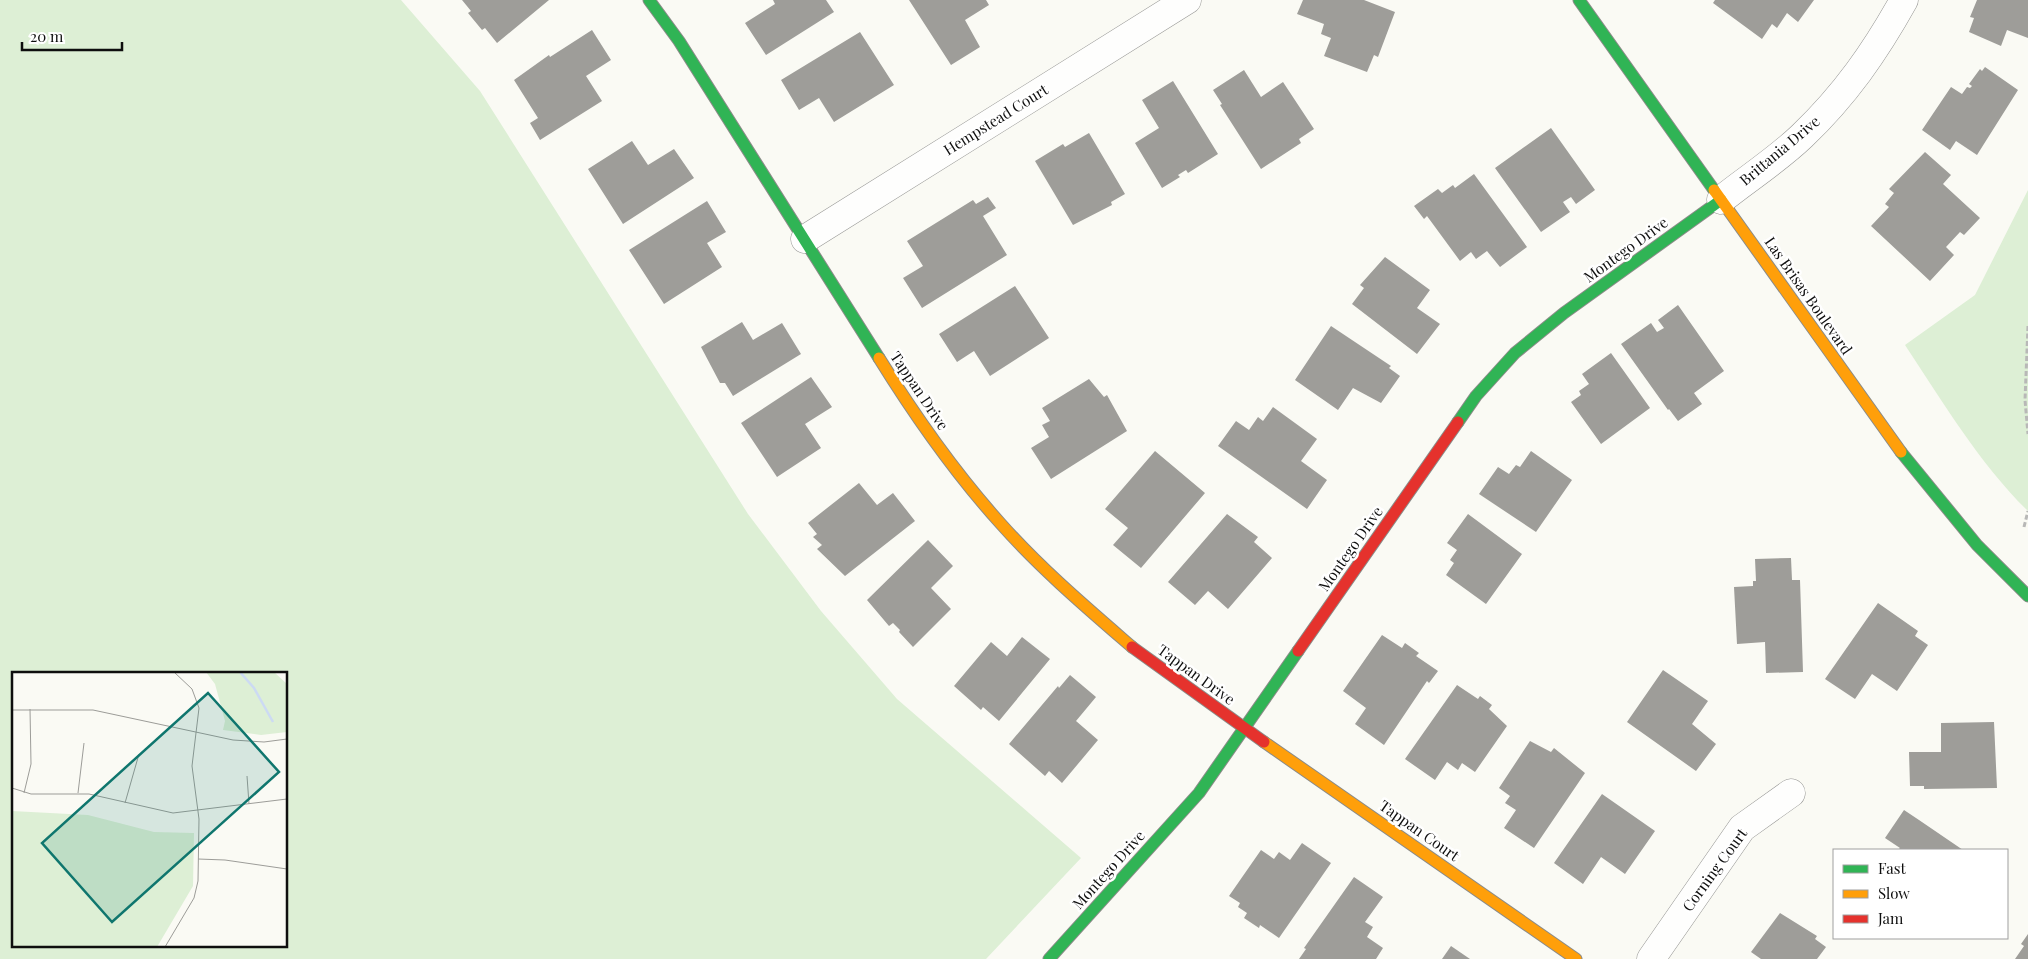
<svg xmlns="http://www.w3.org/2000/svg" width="2028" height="959" font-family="'Playfair Display',serif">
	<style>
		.green { fill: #ddefd5; fill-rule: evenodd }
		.building { fill: #9e9d99 }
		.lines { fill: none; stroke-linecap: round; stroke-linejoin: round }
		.street-casing { stroke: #949492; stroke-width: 29 }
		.fast-casing { stroke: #8b8b88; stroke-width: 13 }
		.slow-casing { stroke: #8b8b88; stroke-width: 13 }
		.jam-casing { stroke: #8b8b88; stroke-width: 13 }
		.path { stroke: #b8b8b7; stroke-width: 3; stroke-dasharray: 5 2.5; stroke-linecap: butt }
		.street { stroke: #fefefd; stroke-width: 28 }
		.fast { stroke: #30b455; stroke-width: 11 }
		.slow { stroke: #ff9f0a; stroke-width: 11 }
		.jam { stroke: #e5322d; stroke-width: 11 }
		.labels { text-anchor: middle; stroke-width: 5; stroke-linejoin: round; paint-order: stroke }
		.street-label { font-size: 15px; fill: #0e0e0e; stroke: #fff }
		.inset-river { fill: none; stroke: #ccdaf3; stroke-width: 2.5 }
		.inset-road { fill: none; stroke: #9c9c98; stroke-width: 1 }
		.view { fill: #0f766e; fill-opacity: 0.15; stroke: #0f766e; stroke-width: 2.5 }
		.inset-edge { fill: none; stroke: #0e0e0e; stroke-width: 2.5 }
	</style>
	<rect width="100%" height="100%" fill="#fafaf4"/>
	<g class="green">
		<path d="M0,0H401L480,91L748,514L821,611L897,699L1081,858L986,959H0ZM14,673H286V945H14Z"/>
		<path d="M2028,190V511C1979,463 1943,402 1905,345L1975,295Z"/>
	</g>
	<g class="building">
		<polygon points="462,0 549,0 497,43 485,28 482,30 468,13 471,11"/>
		<polygon points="773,0 826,0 834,12 766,55 745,23 775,4"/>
		<polygon points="909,0 986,0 989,5 965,20 980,47 951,65"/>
		<polygon points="1303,0 1364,0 1395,12 1378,57 1374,55 1367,72 1324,56 1331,38 1321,34 1324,24 1297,14"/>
		<polygon points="1715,0 1814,0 1798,22 1787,13 1777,28 1772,24 1762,39 1713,3"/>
		<polygon points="1977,0 2028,0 2028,38 2007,30 2001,46 1969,32 1974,18 1970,17"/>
		<polygon points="592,30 611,60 586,76 602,101 540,140 530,123 538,118 514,80 549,55 550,57"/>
		<polygon points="860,32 894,85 834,122 819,98 799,110 781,80"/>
		<polygon points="1985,67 2018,90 1977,155 1956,141 1950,150 1922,130 1951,87 1962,94 1967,87 1970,88 1972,86 1969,84 1980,69 1982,71"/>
		<polygon points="1244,70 1261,97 1283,82 1314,129 1299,139 1301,143 1261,169 1220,105 1222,104 1213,90"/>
		<polygon points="1173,81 1218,154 1188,173 1186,170 1178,175 1180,177 1162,188 1135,143 1159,128 1142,100"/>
		<polygon points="1551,128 1595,190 1576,204 1571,197 1563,202 1570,212 1541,232 1495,168"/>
		<polygon points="1089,133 1125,194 1111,202 1112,205 1073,225 1035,161 1063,144 1065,147"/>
		<polygon points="632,141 648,165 674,149 694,178 623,224 588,169"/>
		<polygon points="1925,152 1951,175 1943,184 1980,218 1964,235 1960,232 1946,247 1954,255 1930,281 1871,226 1889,207 1885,204 1894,193 1889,189"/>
		<polygon points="1474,174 1527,247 1500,267 1487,251 1476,259 1471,252 1460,261 1427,216 1424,219 1414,206 1438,189 1442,193 1453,185 1455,188"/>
		<polygon points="988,197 996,208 983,216 1007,255 922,308 903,278 923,266 907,241 973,200 976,204"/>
		<polygon points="707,201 726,232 707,243 722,267 664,304 629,250"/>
		<polygon points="1385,257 1430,290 1417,308 1440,324 1417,354 1352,304 1364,288 1360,285"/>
		<polygon points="1015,286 1049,338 990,376 974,351 957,362 939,334"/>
		<polygon points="1678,305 1724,371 1694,393 1702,404 1678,421 1669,409 1668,410 1621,344 1651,323 1657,332 1664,328 1658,320"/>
		<polygon points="742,322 753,340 782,323 801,354 733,396 725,383 720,383 701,347"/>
		<polygon points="1331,326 1391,366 1389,368 1400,376 1381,403 1353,388 1338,410 1295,380"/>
		<polygon points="1611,353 1650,408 1601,444 1571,402 1581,395 1579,391 1589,384 1582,374"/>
		<polygon points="811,377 832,407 805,424 821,448 777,477 741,423"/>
		<polygon points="1089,379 1104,397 1107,395 1127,431 1051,479 1031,448 1049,437 1042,425 1050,421 1042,408"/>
		<polygon points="1273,407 1317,439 1301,461 1327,480 1307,509 1218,446 1236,421 1249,430 1258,417 1263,421"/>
		<polygon points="1155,451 1205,493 1141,568 1113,545 1128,528 1105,509"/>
		<polygon points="1531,451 1572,480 1536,532 1479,494 1498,467 1509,474 1516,465 1520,467"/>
		<polygon points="859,483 877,505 893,493 915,521 845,576 817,549 822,545 813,537 817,534 808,523"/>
		<polygon points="1227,514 1258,537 1254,542 1272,558 1228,609 1208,591 1195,605 1168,582"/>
		<polygon points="1468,514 1522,554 1486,604 1446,575 1454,563 1450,560 1457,550 1447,543"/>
		<polygon points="928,540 953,566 931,588 951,609 913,647 899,632 900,630 893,623 889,626 867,600"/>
		<polygon points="1791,558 1792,580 1800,580 1803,672 1766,673 1765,642 1737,644 1734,587 1753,586 1753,581 1756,581 1755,559"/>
		<polygon points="1878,603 1918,631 1915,636 1928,645 1897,691 1872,674 1855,699 1825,679"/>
		<polygon points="1382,635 1402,648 1405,643 1419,653 1416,656 1438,671 1429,683 1427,681 1384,745 1355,724 1366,708 1343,691"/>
		<polygon points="1022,637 1050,659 999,721 983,707 981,710 954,686 991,642 1007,656"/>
		<polygon points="1663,670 1708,701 1692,724 1716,744 1696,771 1627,722"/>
		<polygon points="1070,675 1096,697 1076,721 1098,740 1062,783 1049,771 1045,776 1009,744 1058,686 1059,688"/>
		<polygon points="1457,685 1478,699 1480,696 1492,705 1489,709 1507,726 1475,772 1462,763 1458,770 1447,762 1435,780 1405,759"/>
		<polygon points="1994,722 1997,788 1924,789 1924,786 1910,786 1909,752 1941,752 1941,723"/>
		<polygon points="1530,741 1551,752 1554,748 1585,773 1534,848 1504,828 1516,810 1505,803 1510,796 1499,788"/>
		<polygon points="1602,794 1655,831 1625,874 1601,857 1583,884 1554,863"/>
		<polygon points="1904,810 1919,820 1963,850 1898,850 1900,848 1885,838"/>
		<polygon points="1302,843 1331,863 1279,938 1260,925 1259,928 1244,918 1247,913 1238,907 1240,903 1229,896 1261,850 1274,859 1279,852 1290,860"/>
		<polygon points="1354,877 1383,897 1365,922 1373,927 1367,937 1383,948 1376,959 1299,959 1306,949 1304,948"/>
		<polygon points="1780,913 1817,936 1815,939 1826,947 1817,959 1761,959 1751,952"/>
		<polygon points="2028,934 2028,959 2015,959 2024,946 2021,944"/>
		<polygon points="1451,946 1470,959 1442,959"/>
	</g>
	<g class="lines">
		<g class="street-casing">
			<g id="street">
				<path d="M1721,200C1747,179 1777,160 1802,136C1845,95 1875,52 1904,0"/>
				<polyline points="805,239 1187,0"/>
				<polyline points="1651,959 1742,828 1791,793"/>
			</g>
		</g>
		<g class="fast-casing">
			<g id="fast">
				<polyline points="649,0 679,41 879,358"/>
				<polyline points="1579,0 1714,190"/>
				<polyline points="1458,422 1476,396 1515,353 1564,313 1721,200"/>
				<polyline points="1901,452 1977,545 2028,596"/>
				<polyline points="1049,959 1199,793 1298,651"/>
			</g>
		</g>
		<g class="slow-casing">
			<g id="slow">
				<polyline points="1714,190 1901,452"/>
				<path d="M879,358C915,416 955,473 1001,524C1041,569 1087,608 1132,647"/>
				<polyline points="1264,742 1576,959"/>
			</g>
		</g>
		<g class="jam-casing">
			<g id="jam">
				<polyline points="1132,647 1264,742"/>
				<polyline points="1298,651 1458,422"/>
			</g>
		</g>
		<g class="path">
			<polyline points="2028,326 2025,400 2028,434"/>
			<polyline points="2024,527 2028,511"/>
		</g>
		<use href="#street" class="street"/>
		<use href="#fast" class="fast"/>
		<use href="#slow" class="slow"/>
		<use href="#jam" class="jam"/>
	</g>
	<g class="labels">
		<g class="street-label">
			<text transform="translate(996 120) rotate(-32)" y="5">Hempstead Court</text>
			<text transform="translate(1780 151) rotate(-40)" y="5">Brittania Drive</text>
			<text transform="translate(1626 250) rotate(-36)" y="5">Montego Drive</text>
			<text transform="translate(1808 296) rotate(55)" y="5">Las Brisas Boulevard</text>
			<text transform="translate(919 391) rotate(56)" y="5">Tappan Drive</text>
			<text transform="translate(1351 549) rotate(-55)" y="5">Montego Drive</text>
			<text transform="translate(1196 675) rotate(36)" y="5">Tappan Drive</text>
			<text transform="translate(1419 831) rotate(35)" y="5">Tappan Court</text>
			<text transform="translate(1109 870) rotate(-48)" y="5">Montego Drive</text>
			<text transform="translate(1715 870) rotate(-54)" y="5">Corning Court</text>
		</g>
	</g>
	<g transform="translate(12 672)">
		<rect width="275" height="275" fill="#fafaf4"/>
		<path d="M194,0H262L275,12V60L249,63L211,58L213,49L203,12ZM0,139L76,143L142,160L182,161L181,214L145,275H0Z" fill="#ddefd5"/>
		<path class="inset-river" d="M228,0L242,16L261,50"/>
		<path class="inset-road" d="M0,38H81L221,68L252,70L275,67M235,104L237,132M0,116L19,122H77L161,141L275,127M12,121L19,92L18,37M66,121L72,71M113,131L127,82M186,187L213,188L275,197M153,275L182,226L186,209L187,147L180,94L187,36L180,17L162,0"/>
		<path class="view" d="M196,21L267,100L100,250L30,171Z"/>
		<rect width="275" height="275" class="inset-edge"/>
	</g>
	<rect x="1833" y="849" width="175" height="90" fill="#ffffff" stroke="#9f9f9f"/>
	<rect x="1843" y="865" width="25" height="8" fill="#30b455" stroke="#9f9f9f"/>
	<text x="1878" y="874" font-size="15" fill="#0e0e0e">Fast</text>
	<rect x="1843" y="890" width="25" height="8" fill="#ff9f0a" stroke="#9f9f9f"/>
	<text x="1878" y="899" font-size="15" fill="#0e0e0e">Slow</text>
	<rect x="1843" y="915" width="25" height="8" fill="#e5322d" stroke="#9f9f9f"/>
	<text x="1878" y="924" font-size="15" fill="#0e0e0e">Jam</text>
	<path d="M22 42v8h100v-8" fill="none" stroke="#0e0e0e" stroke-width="2.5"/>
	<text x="30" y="42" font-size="15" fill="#0e0e0e" stroke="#ffffff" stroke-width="4" paint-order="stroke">20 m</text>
</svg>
